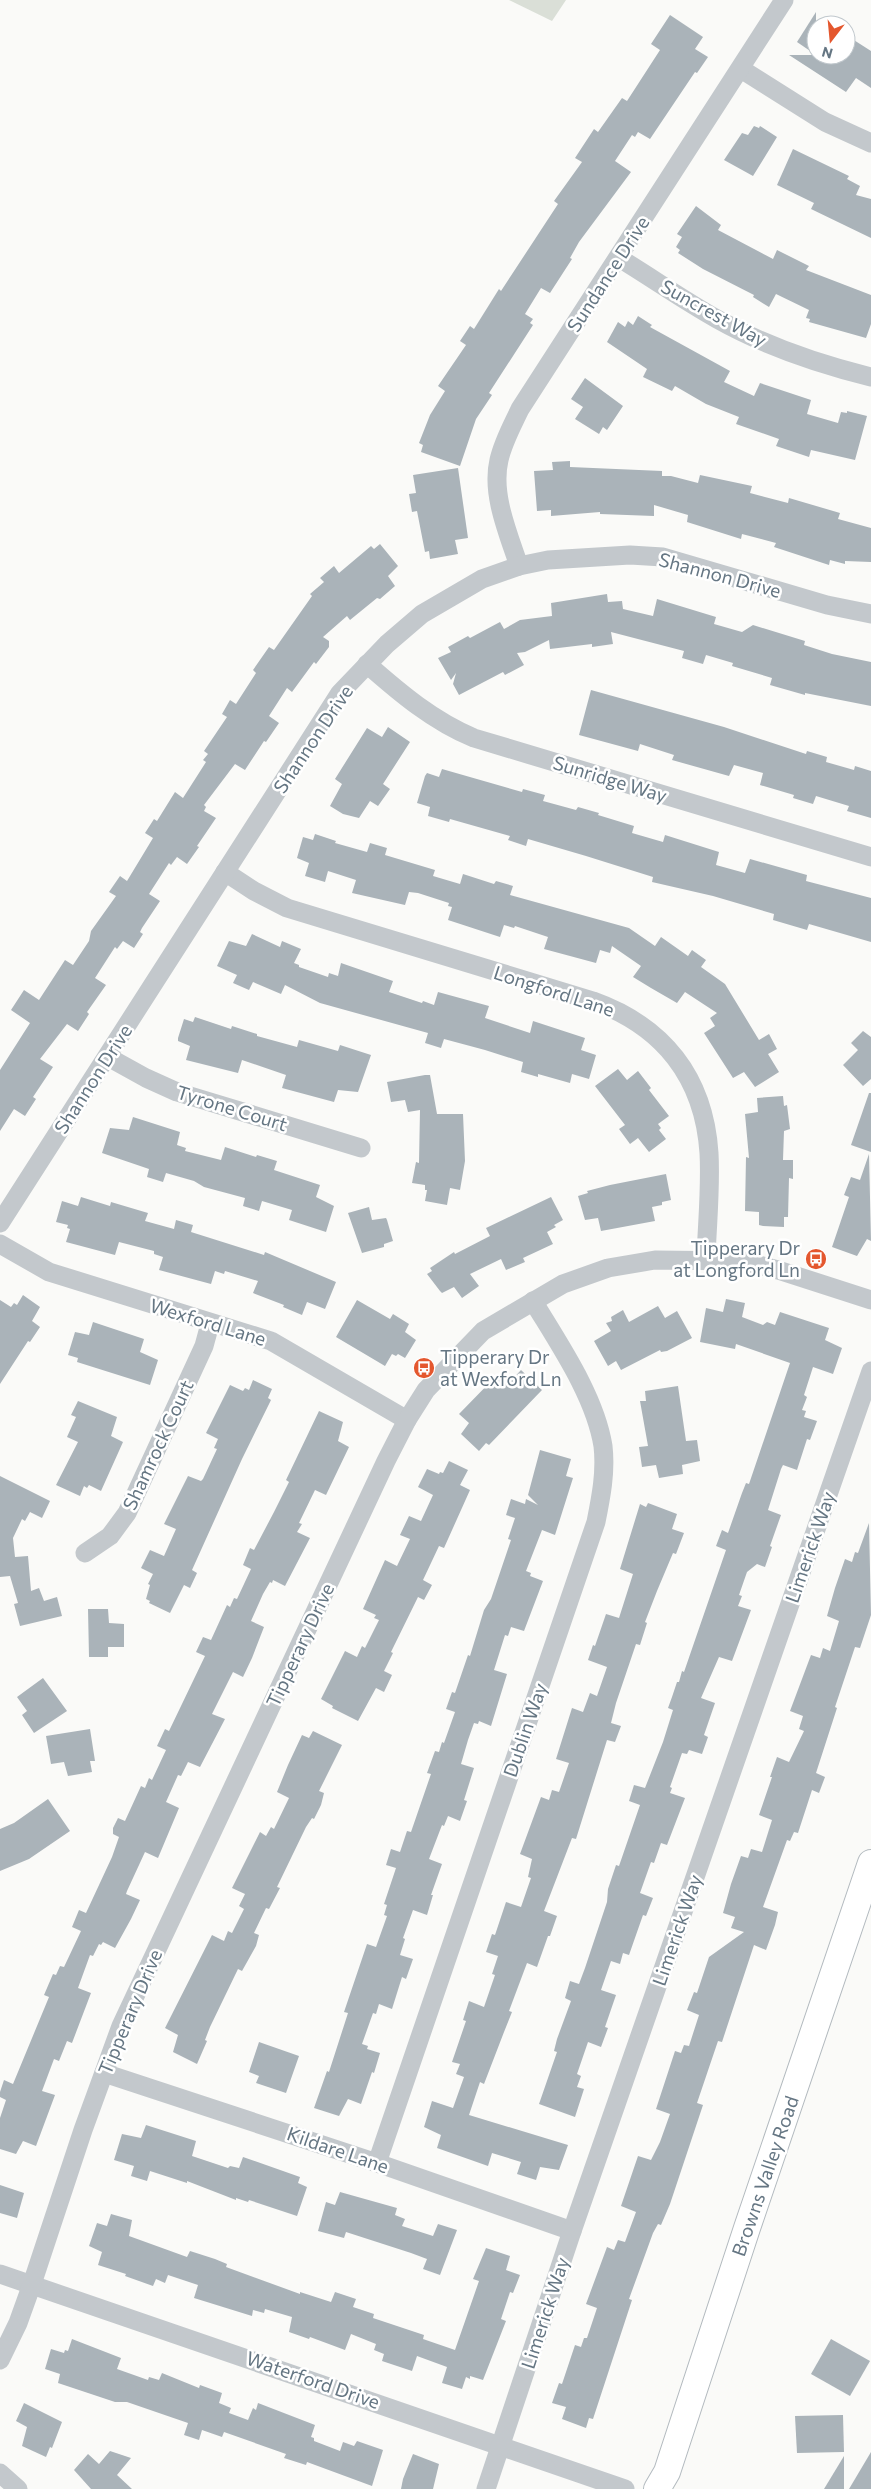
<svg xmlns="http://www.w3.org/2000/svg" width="871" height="2489" font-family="Commissioner,sans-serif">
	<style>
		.green { fill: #dadfd7 }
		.building { fill: #aab3b9 }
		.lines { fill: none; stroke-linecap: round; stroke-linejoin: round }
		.secondary-casing { stroke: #b3babf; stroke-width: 28 }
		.street { stroke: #c3c8cc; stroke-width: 19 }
		.secondary { stroke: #fff; stroke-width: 26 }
		.labels { text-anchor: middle; stroke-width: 5; stroke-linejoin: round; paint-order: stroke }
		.street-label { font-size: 19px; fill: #657683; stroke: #fff }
		.poi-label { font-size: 19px; fill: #657683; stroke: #fff; text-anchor: end }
	</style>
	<rect width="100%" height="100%" fill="#fafaf8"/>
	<polygon class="green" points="509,0 566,0 552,21"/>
	<g class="building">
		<polygon points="816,12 816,55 797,42"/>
		<polygon points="670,15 703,37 695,49 708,57 697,73 695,72 650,139 638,132 635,137 632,135 615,161 631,172 579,242 570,258 572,259 550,293 541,288 525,314 533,319 530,323 533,325 489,393 492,395 476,419 460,466 421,452 423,445 419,443 430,415 445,391 438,386 466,345 460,341 470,326 474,329 499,289 501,291 558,204 554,201 582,162 575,158 594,129 598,132 622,98 627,101 660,50 651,44"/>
		<polygon points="846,35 871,51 871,88 856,78 846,92 789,55 846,55"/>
		<polygon points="754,126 759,128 760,126 777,137 753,176 724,160 742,133 748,135"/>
		<polygon points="793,149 849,176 847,179 860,186 856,195 871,199 871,238 811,209 814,203 777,185"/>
		<polygon points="696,206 721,225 718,230 773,259 777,250 809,266 806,270 871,295 871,324 866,338 809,322 810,319 806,318 809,310 776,294 769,307 753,297 754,295 703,269 678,253 680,250 676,247 682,237 677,234"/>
		<polygon points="638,316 652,325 650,327 730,371 724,382 754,396 760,383 811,400 807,414 838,423 841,412 847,413 847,411 867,416 855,460 811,450 809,457 776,446 779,439 736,424 739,417 706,404 675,386 672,391 643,377 647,369 607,342 618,322 625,327 628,321 633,325"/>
		<polygon points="585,378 623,406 607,430 603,427 599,434 575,419 583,407 571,399"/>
		<polygon points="570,461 570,467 662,471 662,476 671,476 698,483 700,475 752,486 750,493 788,503 789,498 840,513 838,519 871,528 871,562 845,561 845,564 830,560 829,565 774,547 776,543 742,534 741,539 687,522 688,515 654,505 654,516 600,514 600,512 551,516 551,510 537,511 534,471 553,470 552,462"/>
		<polygon points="458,468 468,538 455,540 458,554 430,559 429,551 425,552 417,511 412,512 409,494 416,493 413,475"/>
		<polygon points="380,544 398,566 388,576 395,586 380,599 377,598 350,620 347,616 323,637 329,641 329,647 316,664 314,662 292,692 287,688 269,716 279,723 266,742 264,741 245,770 235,764 204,805 206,807 204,811 216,818 197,846 199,847 187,864 177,857 171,865 169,863 149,894 160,901 142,928 140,932 143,934 134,948 123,941 117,949 115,947 95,978 106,985 87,1012 89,1014 78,1031 67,1024 40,1059 53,1067 33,1097 36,1099 25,1116 14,1109 0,1131 0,1070 30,1023 11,1010 24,990 39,1000 65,960 73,965 89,941 91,931 116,896 109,892 120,876 127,881 153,838 145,833 154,819 157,821 175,792 183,798 206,762 203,760 208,754 204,751 227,717 222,714 230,700 236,704 256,673 253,670 269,647 274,650 312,596 310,594 324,582 320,578 334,566 339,573 371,546 374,549"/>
		<polygon points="607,594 608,602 622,601 623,609 653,616 657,599 716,617 714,624 742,632 753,625 805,641 804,645 832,654 871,662 871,706 805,693 805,695 770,685 772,678 732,666 733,663 706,655 703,664 682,658 684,651 611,632 613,644 592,647 592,644 550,649 549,640 525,652 517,653 524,665 505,675 503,672 459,695 453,684 456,673 451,680 438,658 451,652 448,647 468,636 470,638 500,622 504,629 520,620 552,616 551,603"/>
		<polygon points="591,690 724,727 806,754 807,751 827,757 826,762 854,770 855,766 871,771 871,818 847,811 849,806 816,796 813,804 793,798 794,795 760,785 763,773 734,765 729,776 672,760 674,755 640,744 638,751 579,735"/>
		<polygon points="388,727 410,742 383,784 390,789 378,806 370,801 359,818 343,814 330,806 342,784 335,779 367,728 382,737"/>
		<polygon points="442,769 522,792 523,789 545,795 543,801 576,810 578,807 599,813 598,815 634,826 632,833 663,842 665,835 719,852 716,865 745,873 750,859 807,875 806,881 871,898 871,942 809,924 807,930 773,920 774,914 713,896 652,882 653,877 586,856 528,839 526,846 508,840 510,836 450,819 449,822 428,816 430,807 417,803 425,776 427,773 439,777"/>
		<polygon points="315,834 336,841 335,843 367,852 370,843 387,848 385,855 435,870 433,876 460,884 463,874 494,884 496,881 513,886 510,895 629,928 655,946 661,937 688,956 692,950 706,960 701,967 725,984 759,1040 769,1034 777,1049 768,1054 779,1072 755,1087 744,1072 733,1078 704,1033 715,1026 710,1018 717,1013 685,992 677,1003 651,988 633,977 641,966 612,946 610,953 600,950 596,963 544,949 548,937 515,926 514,928 504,925 500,937 448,920 452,907 448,906 449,903 418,893 409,892 405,905 352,893 356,880 328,871 325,882 305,876 309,863 297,858 303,837 313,840"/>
		<polygon points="252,934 280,947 282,941 301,949 294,963 299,965 299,967 328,977 329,973 338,976 341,963 393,981 389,992 422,1003 423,1001 434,1005 438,992 489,1006 485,1018 530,1033 533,1021 585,1038 581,1050 596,1055 589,1079 572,1074 570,1083 538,1074 538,1077 521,1072 523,1062 485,1050 444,1039 441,1048 425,1043 428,1033 320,1003 285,985 281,994 253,982 249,990 233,983 237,975 217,966 229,941 246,946"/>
		<polygon points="195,1017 231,1029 232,1026 257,1034 257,1036 297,1047 299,1040 338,1051 340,1045 371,1055 358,1092 338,1090 334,1102 282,1088 286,1075 242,1060 238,1073 186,1060 190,1046 178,1041 178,1038 184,1019 193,1022"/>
		<polygon points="863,1031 871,1037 871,1079 863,1086 843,1065 858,1050 851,1043"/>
		<polygon points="618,1069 627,1080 638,1071 651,1088 649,1090 669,1116 658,1124 661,1128 659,1130 666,1139 649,1152 638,1138 630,1144 619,1129 625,1125 595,1086"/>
		<polygon points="425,1075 430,1075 437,1114 463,1114 465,1161 460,1190 450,1188 447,1205 425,1201 427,1190 425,1190 425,1185 412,1183 416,1162 419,1163 420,1110 408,1112 405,1100 391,1102 387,1082"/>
		<polygon points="869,1093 871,1093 871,1152 851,1145"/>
		<polygon points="783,1096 784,1106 787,1105 790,1129 784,1131 783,1160 793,1160 793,1179 789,1178 788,1217 784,1217 784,1227 763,1226 759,1225 759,1212 745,1211 746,1157 749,1158 745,1114 758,1112 757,1098"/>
		<polygon points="133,1117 180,1132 177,1145 186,1148 185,1151 221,1160 225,1147 256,1157 257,1155 277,1161 274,1170 320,1185 316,1197 334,1206 326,1232 289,1220 292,1210 262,1201 259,1211 243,1206 245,1198 204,1187 194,1181 166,1173 163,1182 147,1177 149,1169 102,1153 110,1128 129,1130"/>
		<polygon points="869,1154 871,1241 867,1239 857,1256 832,1247 849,1197 844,1195 851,1177 860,1180"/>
		<polygon points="666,1174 671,1200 662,1202 662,1205 652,1207 655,1221 601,1231 598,1218 585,1220 578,1196 588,1193 587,1191 610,1185"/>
		<polygon points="81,1197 110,1206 111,1202 148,1213 145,1221 174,1229 176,1220 193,1225 191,1232 264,1255 265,1252 336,1282 325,1309 307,1302 302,1315 283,1307 284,1305 253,1293 258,1281 225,1271 224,1274 215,1271 211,1284 159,1270 163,1257 154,1254 154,1251 119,1242 115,1255 66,1242 70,1229 67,1228 68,1225 56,1222 62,1201 78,1206"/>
		<polygon points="551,1197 563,1220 554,1225 556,1227 547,1232 553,1244 523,1258 525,1262 506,1270 501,1259 470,1274 479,1286 462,1298 454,1287 442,1293 440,1291 427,1274 432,1271 430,1268 454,1252 455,1254 490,1236 486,1228"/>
		<polygon points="369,1207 372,1220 386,1218 387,1220 393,1241 384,1244 384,1247 362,1253 348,1213"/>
		<polygon points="23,1295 40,1307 32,1321 40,1327 30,1342 28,1341 0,1384 0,1300 11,1307 14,1303 17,1305"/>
		<polygon points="726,1299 745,1303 742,1317 763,1325 767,1322 775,1325 780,1312 829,1328 825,1340 842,1348 833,1374 813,1367 804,1395 807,1397 802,1410 806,1411 804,1417 817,1421 810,1440 807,1439 797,1470 783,1465 781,1469 768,1510 781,1515 770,1546 772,1547 765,1567 757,1564 747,1572 739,1595 742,1596 738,1606 751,1610 732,1661 719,1657 701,1698 715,1703 704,1735 708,1737 702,1754 689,1750 687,1754 682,1753 670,1787 672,1788 670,1793 685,1798 667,1845 661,1843 654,1863 651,1862 640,1893 653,1898 646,1916 643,1915 629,1955 623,1953 620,1964 611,1961 601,1990 616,1995 605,2027 608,2028 601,2047 588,2042 577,2074 581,2076 577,2087 584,2089 575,2117 539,2104 557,2052 554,2051 557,2039 571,2001 565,1998 570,1981 579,1984 585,1968 607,1902 608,1889 616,1865 619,1866 640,1805 629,1801 634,1785 645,1788 663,1742 673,1710 668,1708 672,1697 677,1682 679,1682 682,1671 684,1672 726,1550 716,1546 722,1530 728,1533 742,1493 746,1483 749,1484 790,1363 736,1344 735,1349 700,1342 706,1308 723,1312"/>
		<polygon points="357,1300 390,1319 393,1314 409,1324 405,1332 416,1340 405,1358 398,1354 396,1356 392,1354 385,1366 336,1337"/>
		<polygon points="658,1306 665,1318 677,1311 692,1338 667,1351 661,1352 660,1350 621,1370 616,1361 608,1366 594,1341 611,1331 606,1323 612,1321 611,1317 623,1310 629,1322"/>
		<polygon points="93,1322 144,1339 140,1352 158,1360 150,1385 77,1362 78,1358 68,1355 75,1332 89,1335"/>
		<polygon points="521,1370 542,1390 489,1445 486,1443 479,1451 461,1434 469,1423 459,1414 497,1375 508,1384"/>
		<polygon points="253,1380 272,1389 268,1398 271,1400 242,1459 192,1570 197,1573 190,1588 184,1585 170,1613 149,1603 150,1601 146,1599 150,1585 148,1584 153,1574 141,1568 150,1550 164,1556 176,1529 164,1524 188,1476 201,1481 203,1479 217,1449 214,1448 218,1439 206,1433 230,1385 243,1391 245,1388 249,1390"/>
		<polygon points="678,1386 686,1441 697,1440 700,1461 682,1465 683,1474 659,1478 656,1465 642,1467 639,1447 648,1446 640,1401 646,1401 645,1391"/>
		<polygon points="78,1401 117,1417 111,1436 123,1442 101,1491 89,1485 87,1488 84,1486 80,1496 56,1485 78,1442 67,1437 76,1417 71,1415"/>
		<polygon points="319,1411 343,1422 338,1441 349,1447 326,1495 315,1490 299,1523 302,1524 297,1532 310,1538 285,1586 273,1580 272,1583 270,1582 263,1594 251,1621 264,1627 252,1658 243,1677 233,1672 212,1714 225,1719 200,1767 188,1762 181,1776 178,1775 166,1802 179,1808 158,1858 145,1852 127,1891 126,1894 140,1900 131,1919 115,1948 103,1942 101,1945 99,1944 93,1956 90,1955 78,1988 91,1993 72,2043 67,2041 59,2061 54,2059 42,2091 55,2095 36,2146 23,2141 16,2154 0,2149 0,2118 6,2100 0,2097 0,2092 4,2080 13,2084 49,1997 44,1995 53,1974 56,1975 60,1966 64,1967 81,1931 72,1927 79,1910 86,1913 112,1857 119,1837 113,1834 113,1828 118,1818 125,1821 141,1786 145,1788 149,1778 152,1780 166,1750 157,1746 165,1729 169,1731 205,1656 196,1652 203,1637 211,1640 227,1605 230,1607 234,1598 237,1599 251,1569 243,1565 250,1548 254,1550 274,1512 289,1482 286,1480"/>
		<polygon points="540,1450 571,1459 566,1476 573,1478 555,1535 542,1530 526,1571 531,1573 530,1576 543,1581 524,1631 511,1627 508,1636 505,1635 494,1670 507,1674 491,1726 479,1721 478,1724 474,1723 468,1740 461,1764 474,1768 464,1800 467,1801 460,1821 448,1816 444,1826 442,1825 429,1859 442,1864 431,1895 433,1895 427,1915 413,1910 403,1938 405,1939 400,1955 413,1959 406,1979 402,1977 392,2009 379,2004 376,2014 373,2013 362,2044 368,2046 367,2049 380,2053 374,2073 372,2072 361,2104 348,2099 339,2116 314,2108 327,2071 329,2072 348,2013 344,2012 367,1944 376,1947 387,1916 384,1915 387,1905 384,1904 396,1868 386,1865 391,1849 400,1852 407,1831 411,1832 431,1774 427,1773 435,1751 439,1752 442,1742 444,1743 455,1712 446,1709 452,1692 455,1693 468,1655 470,1656 484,1610 491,1599 511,1540 508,1539 515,1518 506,1515 511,1499 525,1504 526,1499 538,1505 528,1495"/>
		<polygon points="449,1461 468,1470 460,1485 470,1490 444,1548 439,1546 423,1580 432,1585 424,1600 418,1597 391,1652 393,1653 384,1671 392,1675 384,1692 376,1688 358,1721 332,1708 333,1706 321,1699 345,1651 357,1657 362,1646 365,1648 379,1620 374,1618 376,1615 363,1609 385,1560 397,1566 410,1539 400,1535 409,1516 421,1521 433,1495 418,1487 427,1469 439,1474 440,1472 443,1473"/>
		<polygon points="0,1476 50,1501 42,1518 30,1512 25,1521 22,1519 13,1538 15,1557 28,1556 31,1591 39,1588 44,1601 57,1597 62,1616 20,1626 14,1604 18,1603 10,1576 0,1577"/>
		<polygon points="648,1503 677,1514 672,1529 684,1533 676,1554 673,1553 657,1591 645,1622 647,1623 640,1645 636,1644 616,1703 611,1723 621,1726 615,1742 607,1740 576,1839 572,1838 544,1911 557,1916 550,1936 548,1936 537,1967 527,1963 509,2011 512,2012 504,2032 484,2084 480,2082 469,2115 568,2145 559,2170 540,2167 536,2180 517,2174 521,2162 492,2153 488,2166 437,2148 441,2135 424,2127 432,2101 453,2108 464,2077 456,2074 460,2064 452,2062 466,2021 463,2020 469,2001 484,2007 495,1975 492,1974 498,1956 486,1952 492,1934 495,1935 506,1902 521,1907 531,1878 528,1877 532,1859 520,1854 541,1797 549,1800 552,1790 559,1792 569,1763 556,1759 572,1708 583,1712 590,1693 597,1696 607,1667 588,1660 593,1645 595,1646 606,1614 619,1618 633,1574 620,1569 640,1504 646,1507"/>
		<polygon points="869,1523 871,1615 860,1648 855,1647 835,1707 837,1708 816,1773 825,1777 819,1793 812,1790 798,1833 794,1832 790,1841 787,1840 763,1907 778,1912 775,1925 766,1950 754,1945 722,2042 718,2041 697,2103 703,2105 670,2204 661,2225 658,2224 653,2233 629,2299 632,2300 593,2419 589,2418 586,2428 562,2419 566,2407 552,2403 559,2383 562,2384 575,2345 581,2347 584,2338 587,2338 597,2308 586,2304 607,2247 614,2250 618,2240 625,2242 636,2212 621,2206 638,2156 651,2160 660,2142 670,2114 656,2109 675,2051 681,2053 684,2045 689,2046 699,2015 687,2010 694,1992 697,1993 709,1957 744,1932 731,1928 735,1917 723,1913 731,1884 741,1856 748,1858 751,1849 762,1852 772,1820 759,1815 772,1777 770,1777 777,1757 789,1762 804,1731 799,1729 803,1716 790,1711 811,1655 820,1658 823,1648 830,1651 839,1621 827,1616 835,1588 845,1559 852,1562 855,1552 858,1553"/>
		<polygon points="88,1609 108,1609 109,1623 124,1624 124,1647 108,1647 108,1657 89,1657"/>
		<polygon points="43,1678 67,1711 34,1733 22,1715 27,1711 17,1697"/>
		<polygon points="90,1729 95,1761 90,1761 92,1772 68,1776 64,1762 51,1764 46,1736"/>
		<polygon points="313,1731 342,1745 319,1791 324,1793 321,1805 314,1819 312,1818 306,1827 277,1887 280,1888 269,1909 266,1908 254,1933 259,1935 256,1946 242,1971 238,1969 210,2027 205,2040 207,2041 197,2064 173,2052 178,2035 165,2028 212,1935 224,1941 228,1931 232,1933 244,1909 239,1906 245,1894 232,1888 260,1832 266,1836 271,1827 274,1829 289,1798 277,1792 288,1765 302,1735 309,1738"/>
		<polygon points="48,1799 70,1831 29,1859 0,1871 0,1829 14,1823"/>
		<polygon points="259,2042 299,2056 286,2093 256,2083 259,2076 249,2072"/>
		<polygon points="146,2125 196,2141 192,2156 228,2168 230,2166 239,2168 243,2157 300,2177 298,2183 307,2187 297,2216 249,2200 248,2202 236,2198 236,2200 187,2181 187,2183 150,2171 147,2181 131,2176 134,2166 114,2160 122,2134 141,2138"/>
		<polygon points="0,2185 24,2193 17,2218 0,2213"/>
		<polygon points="340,2192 397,2208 395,2215 405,2219 402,2226 433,2236 438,2224 457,2230 440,2275 423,2269 427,2259 411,2253 346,2232 344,2238 318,2231 326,2202 335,2205"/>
		<polygon points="111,2214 132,2220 129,2236 187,2257 190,2251 215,2259 227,2264 226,2267 300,2294 300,2292 331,2302 335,2292 356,2299 353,2307 374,2314 373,2318 424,2335 423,2339 455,2350 479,2281 473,2279 486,2248 510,2256 506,2270 520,2275 513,2293 510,2292 501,2319 506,2321 483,2380 470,2376 470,2379 466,2377 462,2389 442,2383 447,2367 417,2356 412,2371 382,2361 384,2354 374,2350 376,2344 351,2334 345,2350 310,2337 309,2339 289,2332 292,2317 265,2309 264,2313 253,2310 252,2316 194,2298 198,2285 168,2275 165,2283 156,2279 153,2286 125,2276 126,2274 98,2265 102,2252 89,2246 97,2223 107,2226"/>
		<polygon points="72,2339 121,2358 117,2369 148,2380 149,2377 159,2380 162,2373 199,2388 200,2385 222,2393 219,2403 231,2408 229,2413 248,2420 253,2408 256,2410 258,2403 315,2425 311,2437 314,2438 314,2441 340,2451 343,2442 354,2446 357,2441 383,2450 372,2486 307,2462 306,2465 284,2458 286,2454 224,2432 222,2437 202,2430 199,2440 184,2435 188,2423 127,2402 115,2402 58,2383 60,2374 45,2369 51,2349 64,2353 65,2350 68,2351"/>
		<polygon points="831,2339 870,2361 850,2396 811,2374"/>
		<polygon points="24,2403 62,2422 52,2448 50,2447 46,2457 22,2446 27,2427 16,2421"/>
		<polygon points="843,2415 844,2452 797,2453 795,2416"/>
		<polygon points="110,2451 131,2458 117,2475 132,2489 91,2489 74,2470 88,2454 99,2464"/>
		<polygon points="871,2452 871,2489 849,2489"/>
		<polygon points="413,2454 439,2464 433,2489 401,2489 403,2479"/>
		<polygon points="844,2456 844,2489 824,2489"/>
	</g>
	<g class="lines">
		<g class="secondary-casing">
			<polyline id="secondary" points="657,2489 667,2472 747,2228 871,1863"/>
		</g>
		<g class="street">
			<polyline points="741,69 825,122 871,143"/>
			<path d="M619,258C652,278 683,300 717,319C765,346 818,364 871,377"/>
			<path d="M519,566C508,533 491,494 499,460C503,442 512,426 520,409L784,0"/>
			<path d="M367,664C400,693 433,721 474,738L871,857"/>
			<path d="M225,872L254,891L287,908L593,1001C663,1026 704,1077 709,1153C711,1188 707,1225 706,1259"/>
			<polyline points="108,1057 146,1078 177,1092 361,1148"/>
			<polyline points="0,1223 340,693 387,644 422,614 482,579 519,566 548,560 630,555 663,557 827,605 871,614"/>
			<polyline points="0,1244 49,1272 271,1341 407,1420"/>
			<polyline points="85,1553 110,1536 127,1513 204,1346 210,1324"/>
			<polyline points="104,2073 377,2163 572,2231"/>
			<path d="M377,2163L596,1522C601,1497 606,1472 603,1446C595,1396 559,1344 533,1301"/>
			<polyline points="0,2274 625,2489"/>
			<polyline points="0,2360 18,2323 32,2284 83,2130 121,2026 386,1461 407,1420 426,1390 483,1331 563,1284 608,1268 655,1260 743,1261 778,1270 871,1300"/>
			<polyline points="0,2473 18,2489"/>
			<polyline points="486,2489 572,2231 871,1371"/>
		</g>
		<use href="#secondary" class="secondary"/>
	</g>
	<defs>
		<g id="bus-disc" transform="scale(1.125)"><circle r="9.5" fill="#e4572e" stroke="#fff"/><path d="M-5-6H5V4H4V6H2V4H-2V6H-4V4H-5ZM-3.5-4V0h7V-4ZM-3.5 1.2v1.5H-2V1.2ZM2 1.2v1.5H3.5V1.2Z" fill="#fff"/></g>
	</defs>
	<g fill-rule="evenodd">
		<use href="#bus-disc" x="816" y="1259"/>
		<use href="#bus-disc" x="424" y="1368"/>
	</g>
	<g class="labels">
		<g class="street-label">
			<text transform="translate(608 274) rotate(-57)" y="7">Sundance Drive</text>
			<text transform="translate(714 313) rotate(29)" y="7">Suncrest Way</text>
			<text transform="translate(720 575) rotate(15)" y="7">Shannon Drive</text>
			<text transform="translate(313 739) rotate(-56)" y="7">Shannon Drive</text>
			<text transform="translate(610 779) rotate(17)" y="7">Sunridge Way</text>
			<text transform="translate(554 991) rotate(18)" y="7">Longford Lane</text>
			<text transform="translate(93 1079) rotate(-57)" y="7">Shannon Drive</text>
			<text transform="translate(232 1108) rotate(17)" y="7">Tyrone Court</text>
			<text transform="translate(208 1322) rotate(17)" y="7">Wexford Lane</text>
			<text transform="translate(158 1445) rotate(-65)" y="7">Shamrock Court</text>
			<text transform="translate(810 1547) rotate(-71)" y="7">Limerick Way</text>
			<text transform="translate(300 1645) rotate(-65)" y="7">Tipperary Drive</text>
			<text transform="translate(525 1730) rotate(-71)" y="7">Dublin Way</text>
			<text transform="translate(677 1930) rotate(-71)" y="7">Limerick Way</text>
			<text transform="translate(130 2012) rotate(-67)" y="7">Tipperary Drive</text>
			<text transform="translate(338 2150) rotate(19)" y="7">Kildare Lane</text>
			<text transform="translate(765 2176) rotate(-71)" y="7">Browns Valley Road</text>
			<text transform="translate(545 2313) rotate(-72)" y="7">Limerick Way</text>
			<text transform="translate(313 2380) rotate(19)" y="7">Waterford Drive</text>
		</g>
		<g class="poi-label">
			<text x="800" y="1255">Tipperary Dr<tspan x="800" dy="22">at Longford Ln</tspan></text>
			<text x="440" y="1364" text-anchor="start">Tipperary Dr<tspan x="440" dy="22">at Wexford Ln</tspan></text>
		</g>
	</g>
	<g transform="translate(831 40) rotate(196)"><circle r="24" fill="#ffffff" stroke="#c1c8cd"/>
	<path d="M0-4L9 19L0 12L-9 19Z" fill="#e4572e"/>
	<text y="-8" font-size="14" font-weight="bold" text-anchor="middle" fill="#657683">N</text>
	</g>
</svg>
